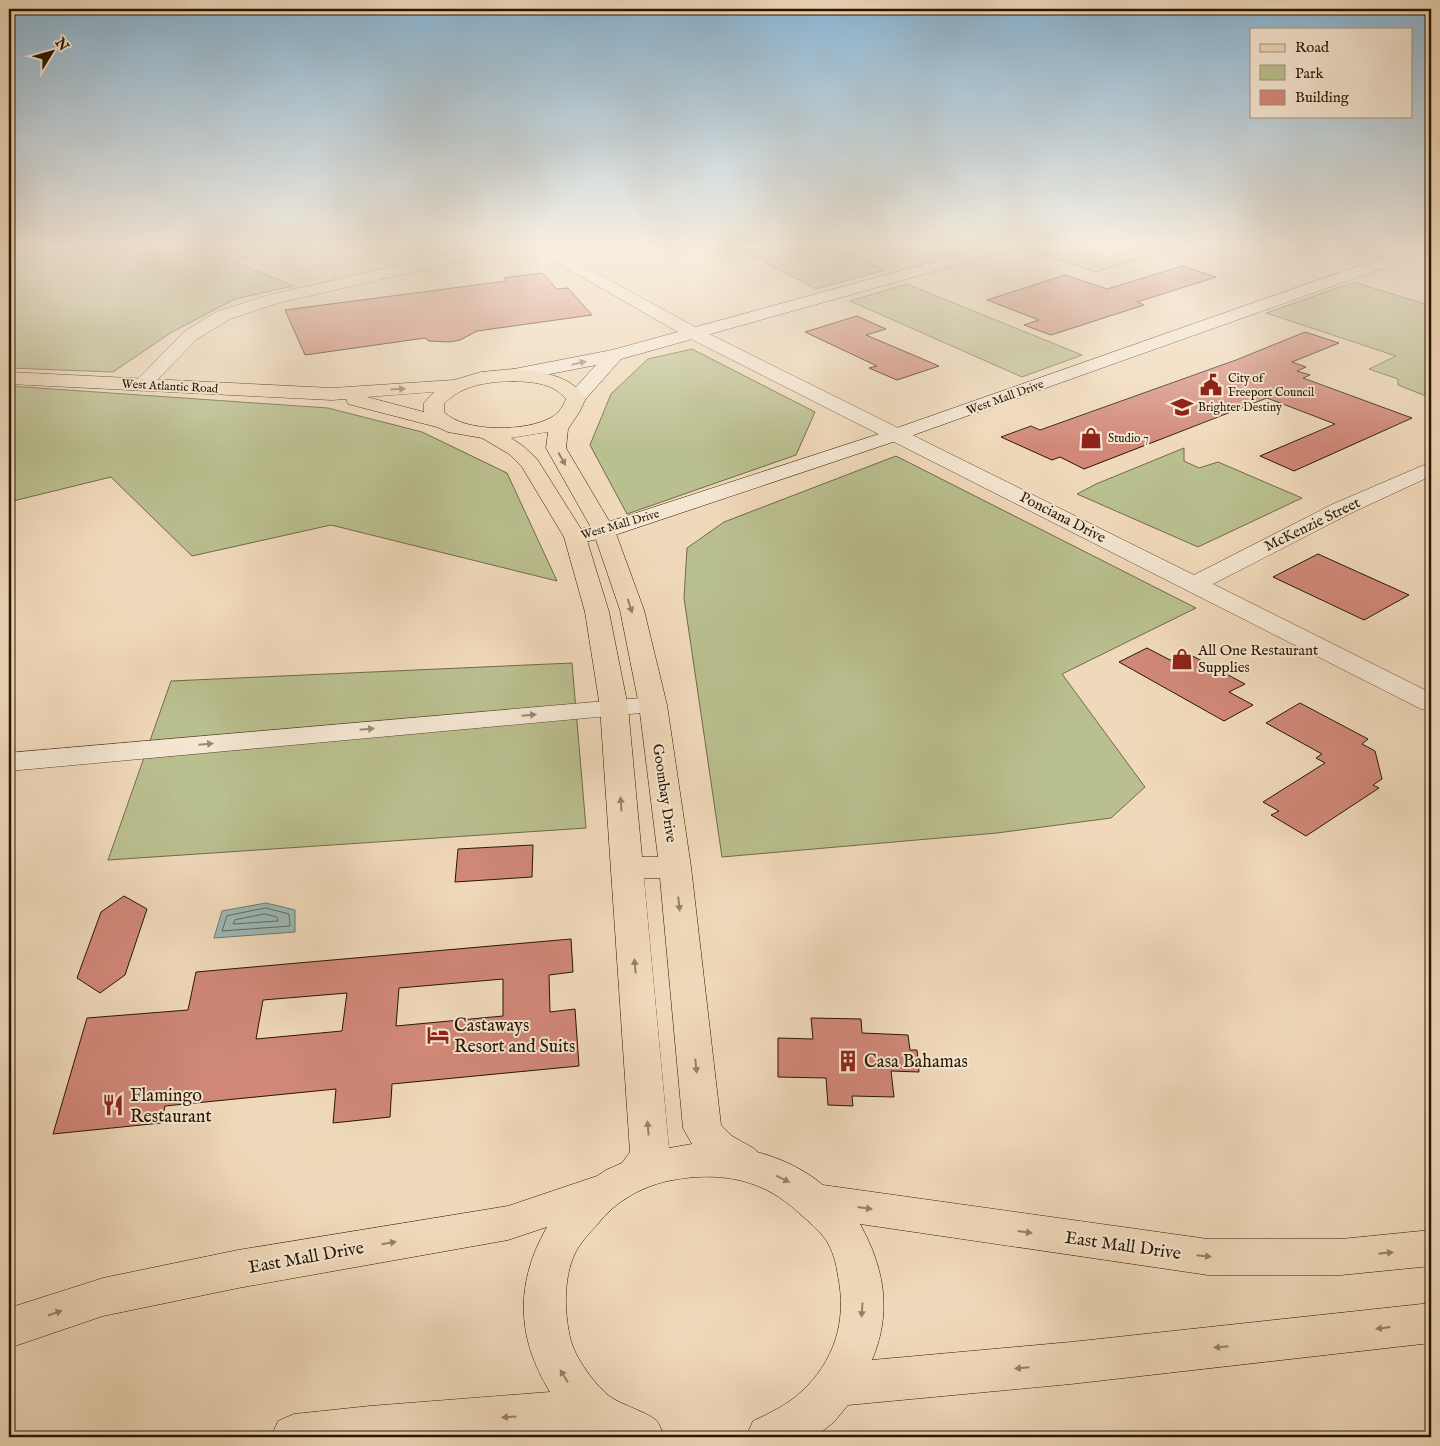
<svg xmlns="http://www.w3.org/2000/svg" width="1440" height="1446" font-family="'IM FELL English',serif">
	<style>
		.green { fill: #babf8f; stroke: #716a48 }
		.water { fill: #9cb9b8; stroke: #6e786e }
		.lines { fill: none; stroke-linecap: round; stroke-linejoin: round }
		.shore { stroke: #62685c; stroke-width: 1 }
		.building { fill: #d18878; stroke: #281600; fill-rule: evenodd }
		.street-casing { stroke: #5a472e; stroke-width: 1 }
		.secondary-casing { stroke: #281600; stroke-width: 1 }
		.primary-casing { stroke: #281600; stroke-width: 1 }
		.street { fill: #f5e6d2; fill-rule: evenodd }
		.secondary { fill: #f5e6d2; fill-rule: evenodd }
		.primary { fill: #f0d9ba; fill-rule: evenodd }
		.oneway { fill: #998874 }
		.oneway2 { fill: #968166 }
		.labels { text-anchor: middle; stroke-width: 4; stroke-linejoin: round; paint-order: stroke }
		.far-poi-label { font-size: 12px; fill: #281600; stroke: #f5e6d2; text-anchor: start }
		.far-street-label { font-size: 12px; fill: #281600; stroke: #f5e6d2 }
		.street-label { font-size: 15px; fill: #281600; stroke: #f5e6d2 }
		.poi-label { font-size: 15px; fill: #281600; stroke: #f5e6d2; text-anchor: start }
		.near-poi-label { font-size: 18px; fill: #281600; stroke: #f5e6d2; text-anchor: start }
		.near-street-label { font-size: 18px; fill: #281600; stroke: #f5e6d2 }
	</style>
	<rect width="100%" height="100%" fill="#f0d9ba"/>
	<filter id="stains"><feTurbulence type="fractalNoise" baseFrequency=".004" numOctaves="4"/><feColorMatrix values="0 0 0 0 .2 0 0 0 0 .09 0 0 0 0 .02 0 0 0 .5 -.17"/></filter>
	<radialGradient id="worn" r=".72"><stop offset=".6" stop-color="#630" stop-opacity="0"/><stop offset="1" stop-color="#630" stop-opacity=".3"/></radialGradient>
	<g class="green">
		<polygon points="9,244 260,244 265,250 236,262 293,286 235,299 172,332 113,372 9,368"/>
		<path d="M658,244H730C703,251 685,255 658,244Z"/>
		<polygon points="779,244 824,244 885,270 816,289 747,253"/>
		<polygon points="1041,244 1188,244 1096,272 1026,249"/>
		<polygon points="1354,282 1431,306 1431,398 1398,385 1398,379 1369,369 1396,356 1266,313"/>
		<polygon points="907,284 1082,355 1022,377 850,301"/>
		<polygon points="692,349 815,412 796,455 627,514 590,445 611,394 648,359"/>
		<polygon points="9,386 328,408 422,432 507,473 557,581 331,525 192,556 111,477 9,502"/>
		<polygon points="1184,448 1184,461 1199,468 1218,462 1302,498 1198,547 1077,494 1096,484"/>
		<polygon points="896,456 1196,608 1062,674 1145,787 1111,818 997,833 722,857 684,598 687,548 724,522"/>
		<polygon points="572,663 586,828 108,860 171,681"/>
	</g>
	<polygon class="water" points="266,903 295,910 295,932 214,938 222,911"/>
	<g class="lines">
		<g class="shore">
			<polygon points="266,908 289,914 290,926 222,931 227,916"/>
			<polygon points="265,914 277,917 278,921 233,924 235,920"/>
		</g>
	</g>
	<g class="building">
		<polygon points="1182,266 1216,277 1137,302 1144,305 1051,335 1024,325 1039,320 987,300 1065,275 1107,289"/>
		<polygon points="542,273 557,289 568,288 592,315 477,331 460,340 450,342 429,341 425,338 305,355 285,310 506,281 504,278"/>
		<polygon points="857,316 886,329 866,335 939,366 897,380 869,368 877,366 805,332"/>
		<polygon points="1305,332 1339,343 1292,362 1306,367 1297,371 1310,375 1303,378 1412,418 1294,471 1260,456 1335,424 1267,398 1084,469 1060,457 1052,460 1001,437 1031,426 1040,430 1236,360"/>
		<polygon points="1318,554 1409,595 1364,620 1273,577"/>
		<polygon points="1147,648 1170,660 1185,652 1245,684 1229,692 1253,705 1224,721 1119,662"/>
		<polygon points="1300,703 1368,739 1362,744 1375,751 1382,779 1373,785 1379,788 1306,836 1271,815 1279,811 1263,802 1325,763 1316,758 1322,754 1266,723"/>
		<polygon points="533,845 532,877 455,882 458,849"/>
		<polygon points="124,896 147,909 125,975 100,993 77,978 101,912"/>
		<path d="M571,939L573,972L549,975L550,1012L575,1009L579,1066L392,1084L390,1117L333,1123L336,1089L165,1106L161,1123L53,1134L87,1018L188,1010L196,972ZM503,979V1016L396,1026L399,988ZM347,993L342,1031L256,1039L263,1000Z"/>
		<polygon points="811,1018 861,1019 862,1033 908,1035 910,1050 917,1050 919,1072 891,1071 894,1097 852,1096 853,1106 828,1105 826,1078 778,1077 778,1038 813,1039"/>
	</g>
	<g class="lines">
		<g class="street-casing">
			<g id="street">
				<polygon points="491,244 520,244 513,249 278,303 230,319 197,339 148,389 141,391 134,389 132,385 185,331 218,311 273,294"/>
				<polygon points="524,244 543,244 699,329 1194,575 1333,504 1431,462 1431,476 1349,514 1213,584 1431,693 1431,711 1421,709 687,337"/>
				<polygon points="653,697 663,699 667,705 663,711 9,771 9,753"/>
			</g>
		</g>
		<g class="secondary-casing">
			<g id="secondary">
				<polygon points="998,244 1023,244 1021,247 621,359 583,402 576,404 569,402 566,398 596,365 514,381 507,379 505,375 507,371 514,369 612,350"/>
				<polygon points="1421,244 1431,244 1431,251 905,438 612,536 575,544 567,542 564,537 567,532 599,525 891,430"/>
			</g>
		</g>
		<g class="primary-casing">
			<path id="primary" d="M514,369C541,372 569,374 586,398L580,411L568,429L566,448L615,531L644,610L667,705L691,867L721,1125L732,1136L755,1149L757,1152C780,1158 804,1169 823,1185L1208,1239H1341L1431,1230V1266L1341,1275H1208L860,1224C885,1269 892,1313 872,1360L1071,1342L1431,1303V1343L1071,1384L848,1405L834,1422L815,1437H746L753,1421C770,1413 787,1405 801,1392C835,1361 847,1320 838,1276C836,1263 833,1251 826,1240C819,1230 809,1222 799,1213C787,1202 772,1191 755,1185C729,1175 700,1175 673,1180C644,1185 615,1201 597,1225C590,1232 583,1240 578,1248C563,1273 564,1310 570,1337C574,1357 596,1387 612,1398C625,1406 646,1412 656,1420C660,1424 662,1432 664,1437H593L587,1433L538,1437H271L278,1421L294,1414L370,1406L550,1392C516,1337 515,1283 547,1227L508,1240L238,1288L103,1316L9,1348V1308L103,1278L238,1250L508,1206L597,1176L606,1170L622,1163L630,1152L600,707L585,612L564,537L522,467L509,454L482,438L448,432L437,427L348,404L346,399L332,400L9,384V372L332,388L454,380L481,372ZM514,381C533,382 553,383 566,399C563,406 560,412 552,417C527,432 465,433 444,412V404C463,384 488,382 514,381ZM434,392L424,403V412L367,397ZM548,432L546,448L593,531L620,610L639,705L658,857H642L628,707L609,612L586,537L537,459L523,446L511,438ZM644,878H660L683,1128L692,1144L669,1148Z"/>
		</g>
		<use href="#street" class="street"/>
		<use href="#secondary" class="secondary"/>
		<use href="#primary" class="primary"/>
	</g>
	<defs><path id="oneway-solid" d="M-6-.8H1V-3.2L6.5 0L1 3.2V.8H-6Z" transform="scale(1.25)"/></defs>
	<g class="oneway">
		<use href="#oneway-solid" transform="translate(579 363) rotate(-13)"/>
		<use href="#oneway-solid" transform="translate(529 715) rotate(-5)"/>
		<use href="#oneway-solid" transform="translate(367 729) rotate(-5)"/>
		<use href="#oneway-solid" transform="translate(206 744) rotate(-5)"/>
	</g>
	<g class="oneway2">
		<use href="#oneway-solid" transform="translate(398 389) rotate(-4)"/>
		<use href="#oneway-solid" transform="translate(562 459) rotate(61)"/>
		<use href="#oneway-solid" transform="translate(630 606) rotate(72)"/>
		<use href="#oneway-solid" transform="translate(621 804) rotate(-94)"/>
		<use href="#oneway-solid" transform="translate(679 904) rotate(84)"/>
		<use href="#oneway-solid" transform="translate(635 966) rotate(-95)"/>
		<use href="#oneway-solid" transform="translate(696 1066) rotate(84)"/>
		<use href="#oneway-solid" transform="translate(648 1128) rotate(-95)"/>
		<use href="#oneway-solid" transform="translate(783 1179) rotate(26)"/>
		<use href="#oneway-solid" transform="translate(865 1208) rotate(8)"/>
		<use href="#oneway-solid" transform="translate(1025 1232) rotate(8)"/>
		<use href="#oneway-solid" transform="translate(389 1243) rotate(-10)"/>
		<use href="#oneway-solid" transform="translate(1386 1253) rotate(-6)"/>
		<use href="#oneway-solid" transform="translate(1204 1256) rotate(6)"/>
		<use href="#oneway-solid" transform="translate(862 1310) rotate(94)"/>
		<use href="#oneway-solid" transform="translate(55 1313) rotate(-19)"/>
		<use href="#oneway-solid" transform="translate(1383 1328) rotate(173)"/>
		<use href="#oneway-solid" transform="translate(1221 1347) rotate(174)"/>
		<use href="#oneway-solid" transform="translate(1022 1368) rotate(175)"/>
		<use href="#oneway-solid" transform="translate(564 1376) rotate(-122)"/>
		<use href="#oneway-solid" transform="translate(509 1417) rotate(176)"/>
	</g>
	<linearGradient id="sky" x2="0" y2="1"><stop stop-color="#89b6d5"/><stop offset="0.55" stop-color="#f8eee0"/><stop offset="1" stop-color="#f8eee0" stop-opacity="0"/></linearGradient>
	<rect width="1440" height="447" fill="url(#sky)"/>
	<defs>
		<g id="civic-bare" transform="scale(1.725)"><path d="M-.6-6.5H3V-4.5H.6V-3L4-1V1h2V6H-6V1h2V-1L-.6-3ZM-1.2 2.5V6h2.4V2.5Z" fill="#8f2418" stroke="#f5e6d2" stroke-width="2.5" paint-order="stroke"/></g>
		<g id="school-bare" transform="scale(1.725)"><path d="M0-5L7-2L0 1L-7-2ZM-4 1L0 2.5L4 1V4Q0 6-4 4Z" fill="#8f2418" stroke="#f5e6d2" stroke-width="2.5" paint-order="stroke"/></g>
		<g id="shop-bare" transform="scale(1.725)"><path d="M-5-2.5h2.3a2.7 3.5 0 0 1 5.4 0H5L5.5 6h-11ZM-1.5-2.5h3a1.5 2.3 0 0 0-3 0Z" fill="#8f2418" stroke="#f5e6d2" stroke-width="2.5" paint-order="stroke"/></g>
		<g id="hotel-bare" transform="scale(1.725)"><path d="M-6-4.5h1.5V1H6V5H4.5V3h-9V5H-6ZM-4 0a1.8 1.8 0 1 1 3.6 0ZM.5 0V-2.5h3Q6-2.5 6 0Z" fill="#8f2418" stroke="#f5e6d2" stroke-width="2.5" paint-order="stroke"/></g>
		<g id="building-bare" transform="scale(1.725)"><path d="M-4-6H4V6H1V3H-1V6H-4ZM-2.5-4.3h1.7v1.8h-1.7ZM.8-4.3h1.7v1.8H.8ZM-2.5-1h1.7V.8h-1.7ZM.8-1h1.7V.8H.8Z" fill="#8f2418" stroke="#f5e6d2" stroke-width="2.5" paint-order="stroke"/></g>
		<g id="restaurant-bare" transform="scale(1.725)"><path d="M-5-6h1v4h1v-4h1v4h1v-4h1v5L-1.5 .5V6h-2V.5L-5-1ZM5-6V6H3V1.5H1.5Q1.5-4 5-6Z" fill="#8f2418" stroke="#f5e6d2" stroke-width="2.5" paint-order="stroke"/></g>
	</defs>
	<g fill-rule="evenodd">
		<use href="#civic-bare" x="1211" y="385"/>
		<use href="#school-bare" x="1182" y="407"/>
		<use href="#shop-bare" x="1091" y="438"/>
		<use href="#shop-bare" x="1182" y="659"/>
		<use href="#hotel-bare" x="438" y="1035"/>
		<use href="#building-bare" x="848" y="1061"/>
		<use href="#restaurant-bare" x="113" y="1105"/>
	</g>
	<g class="labels">
		<g class="far-poi-label">
			<text x="1228" y="382">City of<tspan x="1228" dy="14">Freeport Council</tspan></text>
			<text x="1198" y="411">Brighter Destiny</text>
			<text x="1108" y="442">Studio 7</text>
		</g>
		<g class="far-street-label">
			<text transform="translate(170 386) rotate(3)" y="4">West Atlantic Road</text>
			<text transform="translate(1005 397) rotate(-20)" y="4">West Mall Drive</text>
			<text transform="translate(620 524) rotate(-16)" y="4">West Mall Drive</text>
		</g>
		<g class="street-label">
			<text transform="translate(1063 517) rotate(27)" y="5">Ponciana Drive</text>
			<text transform="translate(1312 524) rotate(-26)" y="5">McKenzie Street</text>
			<text transform="translate(665 793) rotate(82)" y="5">Goombay Drive</text>
		</g>
		<g class="poi-label">
			<text x="1198" y="655">All One Restaurant<tspan x="1198" dy="17">Supplies</tspan></text>
		</g>
		<g class="near-poi-label">
			<text x="454" y="1031">Castaways<tspan x="454" dy="21">Resort and Suits</tspan></text>
			<text x="864" y="1067">Casa Bahamas</text>
			<text x="130" y="1101">Flamingo<tspan x="130" dy="21">Restaurant</tspan></text>
		</g>
		<g class="near-street-label">
			<text transform="translate(1123 1245) rotate(8)" y="6">East Mall Drive</text>
			<text transform="translate(306 1257) rotate(-10)" y="6">East Mall Drive</text>
		</g>
	</g>
	<rect width="1440" height="1446" fill="none" stroke="#f0d9ba" stroke-width="30"/>
	<rect x="10" y="10" width="1420" height="1426" fill="none" stroke="#281600" stroke-width="2.5"/>
	<rect x="15" y="15" width="1410" height="1416" fill="none" stroke="#281600"/>
	<rect x="1250" y="28" width="162" height="90" fill="#f5e6d2" stroke="#a3937e"/>
	<rect x="1260" y="44" width="25" height="8" fill="#f0d9ba" stroke="#a3937e"/>
	<text x="1295" y="52" font-size="15" fill="#281600">Road</text>
	<rect x="1260" y="65" width="25" height="15" fill="#babf8f" stroke="#a3937e"/>
	<text x="1295" y="78" font-size="15" fill="#281600">Park</text>
	<rect x="1260" y="90" width="25" height="15" fill="#d18878" stroke="#a3937e"/>
	<text x="1295" y="102" font-size="15" fill="#281600">Building</text>
	<g transform="translate(52 52) rotate(53)" stroke="#f5e6d2" stroke-width="4" paint-order="stroke">
	<path d="M0-4L9 19L0 12L-9 19Z" fill="#281600"/>
	<text y="-8" font-size="14" font-weight="bold" text-anchor="middle" fill="#281600">N</text>
	</g>
	<rect width="100%" height="100%" filter="url(#stains)"/>
	<rect width="100%" height="100%" fill="url(#worn)"/>
</svg>
